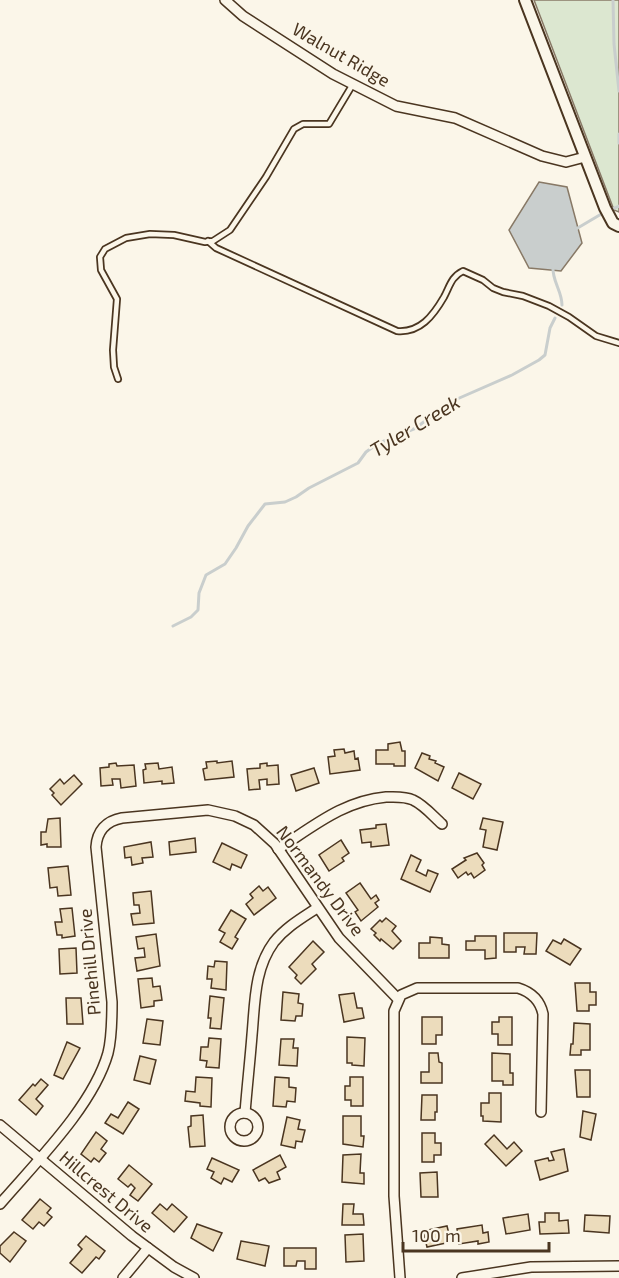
<svg xmlns="http://www.w3.org/2000/svg" width="619" height="1278" font-family="'Exo 2',sans-serif">
	<style>
		.green { fill: #dce7d0; stroke: #887966; stroke-width: 1.5 }
		.water { fill: #c9cecd; stroke: #887966; stroke-width: 1.5 }
		.lines { fill: none; stroke-linecap: round; stroke-linejoin: round }
		.stream { stroke: #c9cecd; stroke-width: 3 }
		.building { fill: #ecdcbc; stroke: #4a3520; stroke-width: 1.5 }
		.service-casing { stroke: #4a3520; stroke-width: 8 }
		.minor-casing { stroke: #4a3520; stroke-width: 12 }
		.tertiary-casing { stroke: #4a3520; stroke-width: 14 }
		.service { stroke: #fbf6e9; stroke-width: 4.5 }
		.minor { stroke: #fbf6e9; stroke-width: 9 }
		.tertiary { stroke: #fbf6e9; stroke-width: 10 }
		.labels { text-anchor: middle; stroke-width: 4.5; stroke-linejoin: round; paint-order: stroke }
		.street-label { font-size: 18px; fill: #4a3520; stroke: #fbf6e9 }
		.water-label { font-size: 20px; font-style: italic; fill: #4a3520; stroke: #fbf6e9 }
	</style>
	<rect width="100%" height="100%" fill="#fbf6e9"/>
	<polygon class="green" points="534,0 619,0 619,212 614,210"/>
	<polygon class="water" points="539,182 567,187 582,243 561,271 529,268 509,230"/>
	<g class="lines">
		<g class="stream">
			<polyline points="613,0 614,44 619,91"/>
			<polyline points="619,134 619,143"/>
			<polyline points="610,210 619,206"/>
			<polyline points="576,229 603,213"/>
			<path d="M553,267C552,281 562,291 562,305"/>
			<polyline points="173,626 191,617 198,610 199,593 206,575 225,564 236,548 248,526 265,504 285,502 296,497 309,488 358,463 366,452 377,444 416,428 448,403 512,375 539,360 545,355 550,328 555,318"/>
		</g>
	</g>
	<g class="building">
		<polygon points="400,742 402,751 405,751 405,766 394,766 394,764 376,764 376,750 388,750 388,744"/>
		<polygon points="344,749 345,753 354,751 355,759 358,758 360,770 330,774 328,757 335,756 334,750"/>
		<polygon points="422,753 430,756 429,759 436,761 435,763 444,767 438,781 415,768"/>
		<polygon points="217,761 217,763 232,761 234,777 205,780 203,769 207,768 206,762"/>
		<polygon points="116,763 117,766 134,765 136,786 121,788 120,779 112,779 113,785 101,786 100,768 109,767 109,764"/>
		<polygon points="158,763 159,769 172,767 174,783 162,784 162,781 144,783 143,770 146,769 145,764"/>
		<polygon points="267,763 267,766 278,765 279,784 267,785 267,779 259,780 260,789 249,790 247,769 260,768 260,764"/>
		<polygon points="314,768 319,783 296,791 291,775"/>
		<polygon points="459,773 481,784 473,799 452,788"/>
		<polygon points="74,775 82,784 61,805 52,795 54,793 50,789 60,779 64,784"/>
		<polygon points="60,818 61,847 47,847 47,844 41,845 41,832 46,832 48,819"/>
		<polygon points="483,818 503,822 497,850 483,847 486,830 480,829"/>
		<polygon points="386,824 389,845 371,847 371,842 362,843 360,830 376,828 376,825"/>
		<polygon points="195,838 196,852 170,855 169,842"/>
		<polygon points="341,840 349,853 342,858 344,861 329,871 319,855"/>
		<polygon points="151,842 153,857 142,858 143,863 132,865 131,857 125,858 124,847"/>
		<polygon points="222,843 247,855 241,868 232,864 230,870 213,862"/>
		<polygon points="477,853 484,863 482,865 485,870 474,878 471,873 468,875 466,872 458,878 452,869 466,860 464,858"/>
		<polygon points="411,855 421,860 416,871 426,876 428,870 438,874 430,892 401,879"/>
		<polygon points="68,866 71,895 58,896 57,887 50,888 48,868"/>
		<polygon points="360,883 371,899 376,895 379,900 375,903 378,907 361,921 355,912 358,910 346,893"/>
		<polygon points="259,886 263,891 268,887 276,898 254,915 246,904 253,898 250,894"/>
		<polygon points="151,891 154,923 133,925 131,914 140,913 139,905 134,905 133,893"/>
		<polygon points="72,908 75,936 62,938 62,935 57,935 55,922 62,922 60,909"/>
		<polygon points="231,910 246,919 235,937 238,939 232,949 220,942 225,933 219,930"/>
		<polygon points="386,918 396,926 392,931 401,941 393,949 381,939 380,941 374,935 376,933 371,929 380,920 382,922"/>
		<polygon points="504,933 537,933 536,954 524,954 525,947 516,947 516,952 504,952"/>
		<polygon points="156,934 160,966 137,971 135,958 145,957 144,948 138,949 136,937"/>
		<polygon points="475,936 496,936 496,958 485,959 485,950 466,950 466,941 475,941"/>
		<polygon points="430,937 442,938 442,944 449,945 449,958 419,958 419,943 430,943"/>
		<polygon points="564,939 581,949 570,965 546,951 553,940 561,944"/>
		<polygon points="313,941 324,952 312,964 316,969 301,984 295,978 297,975 289,967"/>
		<polygon points="76,948 77,973 60,974 59,949"/>
		<polygon points="215,961 227,962 226,990 211,988 212,979 207,979 208,966 214,967"/>
		<polygon points="152,978 153,987 160,986 162,1000 154,1001 154,1006 141,1008 138,979"/>
		<polygon points="575,983 590,983 590,992 596,992 596,1005 589,1005 589,1011 577,1011"/>
		<polygon points="283,992 299,994 298,1003 303,1004 302,1016 296,1016 295,1021 281,1020"/>
		<polygon points="354,993 357,1008 362,1008 364,1018 344,1022 339,995"/>
		<polygon points="210,996 224,998 221,1029 210,1028 211,1018 208,1018"/>
		<polygon points="66,998 81,998 83,1024 67,1024"/>
		<polygon points="422,1017 442,1017 442,1035 436,1035 436,1044 422,1044"/>
		<polygon points="499,1017 512,1017 512,1045 498,1045 498,1034 492,1034 492,1022 499,1022"/>
		<polygon points="147,1019 163,1021 160,1045 143,1043"/>
		<polygon points="574,1023 590,1024 590,1050 581,1050 581,1055 570,1055 571,1044 573,1044"/>
		<polygon points="347,1037 365,1038 364,1066 352,1065 352,1063 347,1063"/>
		<polygon points="209,1038 221,1039 219,1068 206,1067 207,1061 200,1060 201,1047 208,1047"/>
		<polygon points="281,1039 294,1039 293,1048 298,1048 297,1066 279,1065"/>
		<polygon points="67,1042 80,1048 63,1079 54,1075"/>
		<polygon points="429,1053 438,1053 439,1062 442,1063 442,1083 421,1083 421,1072 429,1072"/>
		<polygon points="492,1053 510,1054 510,1073 513,1073 513,1085 503,1085 503,1081 492,1081"/>
		<polygon points="140,1056 156,1060 150,1084 134,1080"/>
		<polygon points="575,1070 590,1070 590,1097 577,1097"/>
		<polygon points="196,1077 212,1078 211,1107 200,1106 200,1103 185,1101 186,1091 195,1092"/>
		<polygon points="275,1077 289,1078 289,1087 296,1088 295,1102 287,1101 286,1107 273,1106"/>
		<polygon points="350,1077 363,1077 363,1106 351,1106 351,1100 345,1100 345,1086 350,1086"/>
		<polygon points="41,1079 48,1085 36,1099 43,1106 36,1115 19,1100 33,1084 35,1086"/>
		<polygon points="489,1093 501,1093 501,1122 483,1121 483,1116 481,1116 481,1103 489,1103"/>
		<polygon points="422,1095 437,1095 437,1112 435,1112 435,1120 421,1120"/>
		<polygon points="128,1102 139,1109 123,1134 105,1123 111,1114 118,1118"/>
		<polygon points="583,1111 596,1114 591,1140 580,1137"/>
		<polygon points="203,1115 205,1146 190,1147 188,1127 191,1126 191,1116"/>
		<polygon points="343,1116 361,1116 361,1136 364,1136 363,1147 343,1144"/>
		<polygon points="287,1117 300,1120 298,1129 305,1130 302,1142 296,1141 295,1148 281,1145"/>
		<polygon points="96,1132 107,1141 101,1149 106,1153 99,1162 94,1158 91,1162 81,1154"/>
		<polygon points="422,1133 435,1133 435,1143 441,1143 441,1155 434,1155 434,1162 422,1162"/>
		<polygon points="494,1135 507,1149 514,1142 522,1151 506,1166 485,1144"/>
		<polygon points="564,1149 568,1171 540,1180 535,1161 548,1158 549,1161 554,1160 551,1152"/>
		<polygon points="361,1154 360,1173 364,1173 364,1184 342,1182 343,1155"/>
		<polygon points="280,1155 286,1167 277,1172 280,1179 269,1183 265,1178 259,1181 253,1170"/>
		<polygon points="212,1158 239,1170 232,1182 224,1178 221,1184 211,1178 214,1172 207,1169"/>
		<polygon points="129,1165 152,1184 138,1201 130,1195 135,1188 131,1184 128,1187 118,1179"/>
		<polygon points="437,1172 438,1197 421,1197 420,1173"/>
		<polygon points="40,1199 51,1208 47,1213 52,1217 44,1226 39,1222 33,1229 22,1220"/>
		<polygon points="160,1204 167,1210 172,1204 187,1217 174,1232 152,1213"/>
		<polygon points="343,1204 354,1204 353,1214 363,1214 364,1225 342,1225"/>
		<polygon points="545,1213 559,1213 559,1221 568,1220 569,1233 540,1234 539,1222 545,1222"/>
		<polygon points="528,1214 530,1230 506,1234 503,1218"/>
		<polygon points="585,1215 610,1216 609,1233 584,1231"/>
		<polygon points="197,1224 222,1233 213,1251 191,1238"/>
		<polygon points="482,1225 483,1233 488,1232 489,1242 478,1244 478,1241 459,1244 457,1229"/>
		<polygon points="447,1226 451,1242 427,1247 423,1231"/>
		<polygon points="14,1232 26,1241 10,1262 0,1253 0,1246"/>
		<polygon points="363,1234 364,1261 346,1262 345,1235"/>
		<polygon points="86,1236 105,1251 99,1259 96,1257 82,1273 70,1263 82,1249 78,1245"/>
		<polygon points="241,1241 269,1246 265,1266 237,1259"/>
		<polygon points="284,1248 316,1248 316,1269 305,1269 305,1261 297,1261 296,1266 284,1266"/>
	</g>
	<g class="lines">
		<g class="service-casing">
			<g id="service">
				<path d="M208,241L216,248L397,331C420,333 433,316 444,297C450,286 451,277 463,271L483,280L493,288L503,292L523,296L549,306L569,317L596,336L619,343"/>
				<polyline points="118,379 114,367 113,350 117,299 101,270 100,257 105,249 126,238 150,234 174,235 205,242 213,241 230,230 266,177 294,129 303,124 329,124 353,84"/>
			</g>
		</g>
		<g class="minor-casing">
			<g id="minor">
				<polyline points="225,0 243,16 333,74 396,106 455,118 542,156 566,162 585,157"/>
				<path d="M278,849C314,826 343,801 386,797C395,797 405,796 413,800C424,805 433,816 442,824"/>
				<path d="M245,1113C247,1087 250,1061 252,1035C255,1003 254,969 274,942C286,927 302,918 317,908"/>
				<circle cx="244" cy="1127" r="14"/>
				<polyline points="0,1125 132,1236 174,1267 194,1278"/>
				<path d="M0,1204C36,1162 93,1106 108,1053C112,1037 112,1019 112,1002L96,847C97,831 106,821 122,818L208,810L235,816L254,825L275,844L339,938L398,999"/>
				<polyline points="123,1278 148,1248"/>
				<path d="M400,1278L394,1196V1011L401,995L417,988H518C531,992 540,1000 543,1014L541,1112"/>
				<polyline points="462,1278 531,1267 619,1266"/>
			</g>
		</g>
		<g class="tertiary-casing">
			<polyline id="tertiary" points="525,0 605,208 613,223 619,226"/>
		</g>
		<use href="#service" class="service"/>
		<use href="#minor" class="minor"/>
		<use href="#tertiary" class="tertiary"/>
	</g>
	<g class="labels">
		<g class="street-label">
			<text transform="translate(341 55) rotate(30)" y="6">Walnut Ridge</text>
			<text transform="translate(320 881) rotate(53)" y="6">Normandy Drive</text>
			<text transform="translate(90 962) rotate(-95)" y="6">Pinehill Drive</text>
			<text transform="translate(106 1192) rotate(40)" y="6">Hillcrest Drive</text>
		</g>
		<g class="water-label">
			<text transform="translate(415 426) rotate(-31)" y="7">Tyler Creek</text>
		</g>
	</g>
	<path d="M403 1242v9h146v-9" fill="none" stroke="#4a3520" stroke-width="3"/>
	<text x="412" y="1242" font-size="18" fill="#4a3520" stroke="#fbf6e9" stroke-width="4.5" paint-order="stroke">100 m</text>
</svg>
